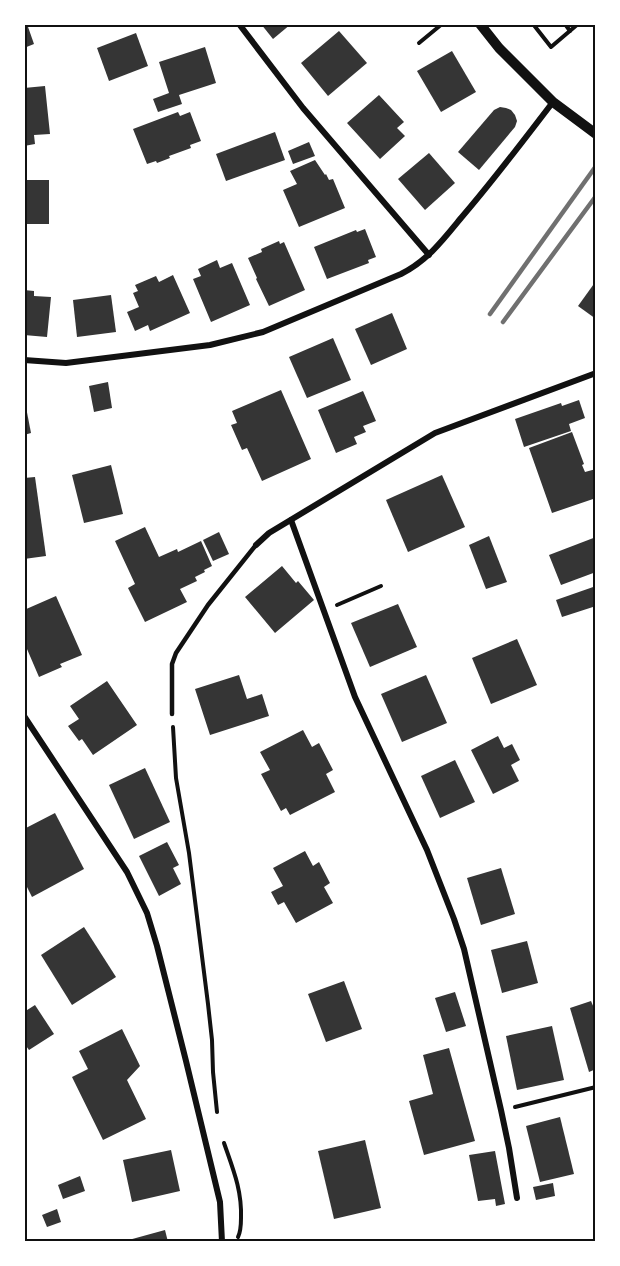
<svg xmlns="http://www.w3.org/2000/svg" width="620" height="1266" font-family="'Source Serif 4',serif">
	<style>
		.building { fill: #353535 }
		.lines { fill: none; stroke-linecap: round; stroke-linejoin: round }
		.path { stroke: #111; stroke-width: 4 }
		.service { stroke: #111; stroke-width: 4.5 }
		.minor { stroke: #111; stroke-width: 6 }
		.tertiary { stroke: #111; stroke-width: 10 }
		.rail { stroke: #707070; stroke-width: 4.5 }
		.neatline { fill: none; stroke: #111; stroke-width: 2 }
	</style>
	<rect width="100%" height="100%" fill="#fff"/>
	<g class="building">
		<polygon points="24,24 27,24 34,44 24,48"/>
		<polygon points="261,24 291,24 273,39"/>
		<polygon points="339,31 367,63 328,96 301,63"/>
		<polygon points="136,33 148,66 109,81 97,48"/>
		<polygon points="205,47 216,83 179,95 182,104 158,112 153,99 169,93 159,62"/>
		<polygon points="452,51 476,92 441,112 417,71"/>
		<polygon points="45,86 50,134 34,135 35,144 24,146 24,88"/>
		<polygon points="379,95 404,122 397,128 405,136 380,159 347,123"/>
		<polygon points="500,107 506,108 511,110 515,115 517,121 515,127 479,170 458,152 494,110"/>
		<polygon points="178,112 180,116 190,112 201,141 190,145 191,148 169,156 170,158 157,163 156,161 147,164 133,129"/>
		<polygon points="275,132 285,160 226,181 216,154"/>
		<polygon points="309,142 315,156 293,164 288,151"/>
		<polygon points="429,153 455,183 425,210 398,179"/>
		<polygon points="315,160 325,175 326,174 329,180 333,179 345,208 299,227 283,190 297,184 290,171"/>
		<rect x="24" y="180" width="25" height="44"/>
		<polygon points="365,229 376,257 368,260 369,263 327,279 314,247 356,230 357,232"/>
		<polygon points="279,241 280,244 284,242 305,290 269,306 256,279 257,278 248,258 262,252 261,249"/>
		<polygon points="217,260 220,268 232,263 250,305 211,322 193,279 201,276 198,269"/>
		<polygon points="173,275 190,313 150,331 148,325 135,331 127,312 139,307 133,293 138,291 135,285 156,276 159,282"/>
		<polygon points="596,281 596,319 578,306"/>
		<polygon points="24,290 34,291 34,296 51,297 47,337 24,335"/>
		<polygon points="111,295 116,332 77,337 73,300"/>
		<polygon points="392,313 407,349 371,365 355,329"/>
		<polygon points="333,338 351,380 307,398 289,357"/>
		<polygon points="108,382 112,408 94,412 89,386"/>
		<polygon points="281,390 311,459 262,481 247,448 242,450 231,425 237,423 232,411"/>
		<polygon points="363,391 376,421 363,426 366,432 354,437 357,444 336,453 318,410"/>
		<polygon points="579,400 585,418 569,424 571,431 524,447 515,419 561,403 562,406"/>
		<polygon points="24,402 25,402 31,433 24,435"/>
		<polygon points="572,432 584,464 582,465 585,472 596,469 596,498 552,513 529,448"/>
		<polygon points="111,465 123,514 84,523 72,475"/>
		<polygon points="442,475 465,527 408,552 386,500"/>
		<polygon points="35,477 46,556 24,559 24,478"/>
		<polygon points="145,527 159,557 177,549 178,552 201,541 212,566 204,570 205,572 195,577 197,581 180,589 187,602 145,622 128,588 135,584 115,541"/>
		<polygon points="219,532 229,554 213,561 203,540"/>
		<polygon points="489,536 507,582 486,589 469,545"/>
		<polygon points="596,537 596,572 561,585 549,555"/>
		<polygon points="282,566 296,583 298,581 314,600 275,633 245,597"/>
		<polygon points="596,586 596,606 562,617 556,600"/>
		<polygon points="56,596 82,655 60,664 62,667 39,677 24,642 24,610"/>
		<polygon points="398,604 417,647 370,667 351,623"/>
		<polygon points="517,639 537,685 491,704 472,658"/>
		<polygon points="239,675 247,699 262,694 269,716 210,735 195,689"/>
		<polygon points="426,675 447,723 402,742 381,694"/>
		<polygon points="107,681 137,725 93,755 82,739 79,741 68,726 79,719 70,706"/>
		<polygon points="303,730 312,747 319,743 333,770 326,774 335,792 290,815 286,808 281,811 261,774 270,770 260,752"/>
		<polygon points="498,736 504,748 512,744 520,760 511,765 519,781 493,794 471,750"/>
		<polygon points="455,760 475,802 440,818 421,776"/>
		<polygon points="145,768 170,822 134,839 109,785"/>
		<polygon points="55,813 84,869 32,897 24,881 24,829"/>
		<polygon points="167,842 179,865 173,868 181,884 159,896 139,856"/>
		<polygon points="305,851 313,866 319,862 330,883 324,887 333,903 296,923 284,902 278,905 271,892 283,886 273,868"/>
		<polygon points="501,868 515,914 481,925 467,878"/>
		<polygon points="84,927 116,977 72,1005 41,955"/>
		<polygon points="527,941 538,983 502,993 491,950"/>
		<polygon points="344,981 362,1029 326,1042 308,994"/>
		<polygon points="455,992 466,1026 446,1032 435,998"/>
		<polygon points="591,1001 596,1013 596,1069 589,1072 570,1008"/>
		<polygon points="35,1005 54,1034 29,1050 24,1043 24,1012"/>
		<polygon points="552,1026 564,1080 517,1090 506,1036"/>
		<polygon points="122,1029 140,1066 127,1080 146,1119 103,1140 72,1077 88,1069 79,1051"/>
		<polygon points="449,1048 475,1141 424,1155 409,1101 433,1094 423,1055"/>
		<polygon points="560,1117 574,1174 540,1182 526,1126"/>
		<polygon points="365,1140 381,1208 334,1219 318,1151"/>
		<polygon points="171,1150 180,1191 132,1202 123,1160"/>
		<polygon points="495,1151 505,1204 496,1206 495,1199 478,1201 469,1155"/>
		<polygon points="80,1176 85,1191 63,1199 58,1185"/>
		<polygon points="553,1183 555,1196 536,1200 533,1187"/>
		<polygon points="57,1209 61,1222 47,1227 42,1215"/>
		<polygon points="165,1230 168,1242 125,1242 125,1241"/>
	</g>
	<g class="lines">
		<g class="path">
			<polyline points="533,24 551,47 578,24"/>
			<polyline points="565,24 570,31"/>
			<polyline points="419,43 442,24"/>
			<polyline points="337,605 381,586"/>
			<polyline points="173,727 176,778 189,853 208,1004 212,1040 213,1072 217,1112"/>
			<polyline points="515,1107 596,1087"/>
			<path d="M224,1143C233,1169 242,1190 241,1218C241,1225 241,1231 238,1237"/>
		</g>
		<polyline class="service" points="172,714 172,664 176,653 208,605 256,545"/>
		<g class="minor">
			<polyline points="239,24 303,108 429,255"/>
			<path d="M24,360L66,363L210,345L263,332L401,274C427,261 443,240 461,218C493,181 523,141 553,102"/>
			<polyline points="291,520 355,697 427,850 454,919 464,949 501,1110 509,1148 517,1198"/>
			<polyline points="256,545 269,533 435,433 596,373"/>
			<polyline points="24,716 127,872 147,913 157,946 186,1061 220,1202 222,1242"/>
		</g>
		<polyline class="tertiary" points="480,24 499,48 553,102 596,134"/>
		<g class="rail">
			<polyline points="490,314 596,166"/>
			<polyline points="503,322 596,196"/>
		</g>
	</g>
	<rect width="620" height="1266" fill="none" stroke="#ffffff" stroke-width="51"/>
	<rect x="26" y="26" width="568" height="1214" class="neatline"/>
</svg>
